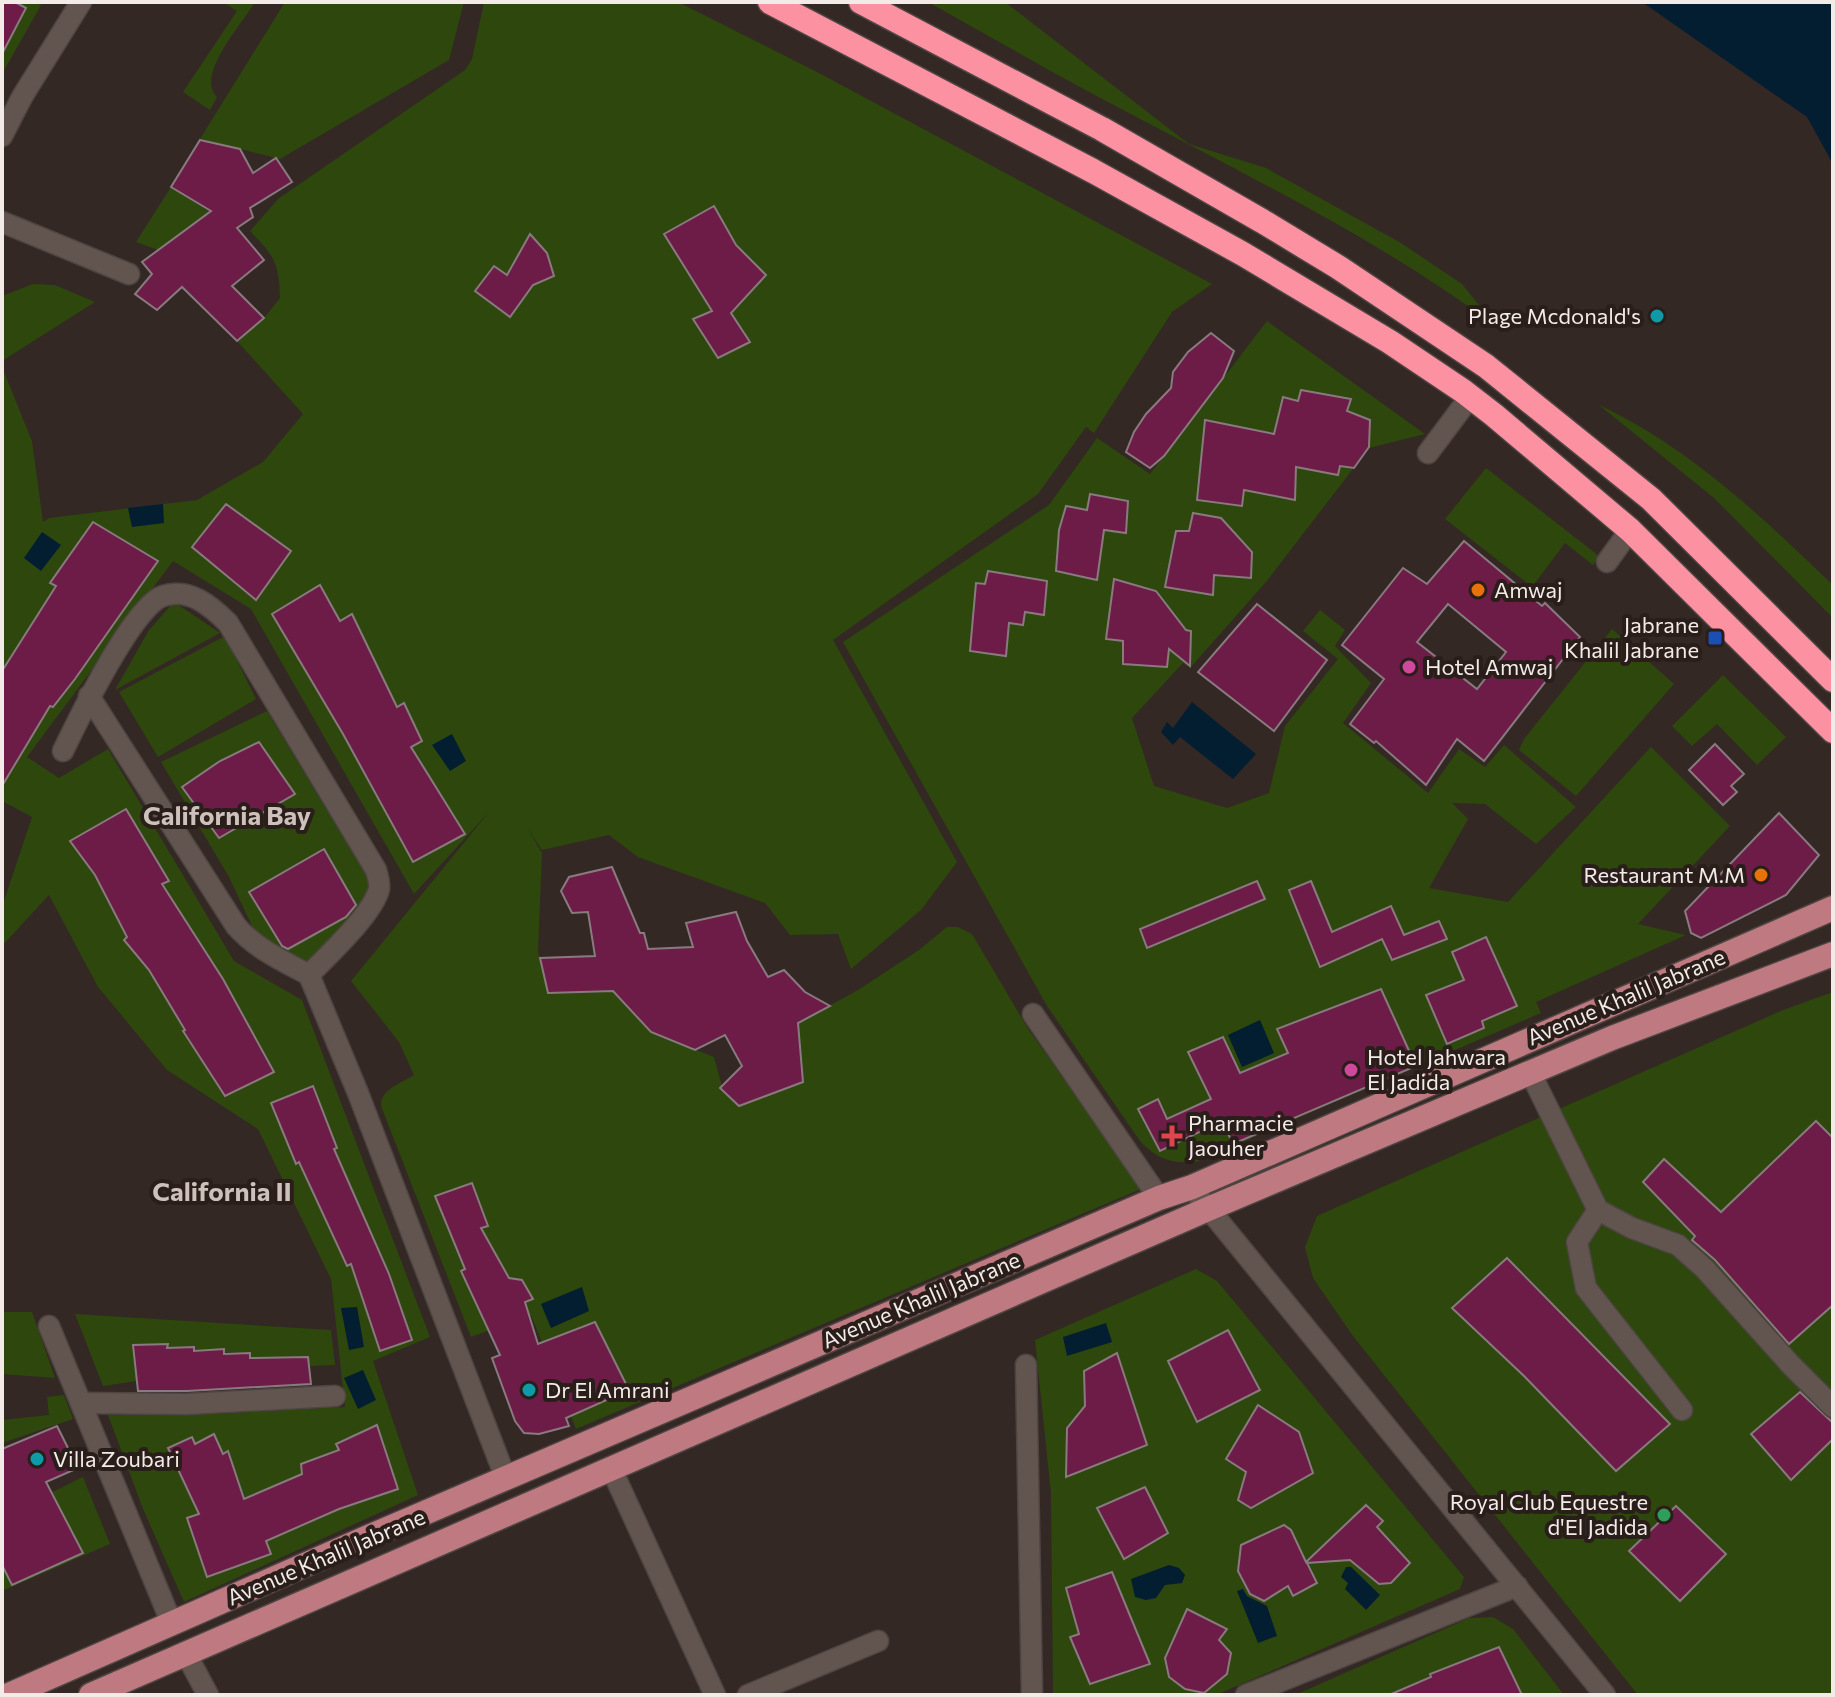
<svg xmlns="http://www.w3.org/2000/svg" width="1835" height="1697" font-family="Commissioner,sans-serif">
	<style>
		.green { fill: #2e470d }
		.water { fill: #021e30 }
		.building { fill: #6d1c47; stroke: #887a7f; stroke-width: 2; fill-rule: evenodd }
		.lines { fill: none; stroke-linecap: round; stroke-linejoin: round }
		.street-casing { stroke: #4e4542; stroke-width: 23 }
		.primary-casing { stroke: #4e4542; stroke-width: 27 }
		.highway-casing { stroke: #4e4542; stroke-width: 27 }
		.street { stroke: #625550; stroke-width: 20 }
		.primary { stroke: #be7981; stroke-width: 24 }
		.highway { stroke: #fc91a2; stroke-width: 24 }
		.culture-dot { fill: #0f9aa8; stroke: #291e1a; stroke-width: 3 }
		.food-dot { fill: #e8710a; stroke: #291e1a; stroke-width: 3 }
		.transit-dot { fill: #1a4fb4; stroke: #291e1a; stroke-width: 3 }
		.hotel-dot { fill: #d1479c; stroke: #291e1a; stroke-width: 3 }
		.health-dot { fill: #e0444e; stroke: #291e1a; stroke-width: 3 }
		.leisure-dot { fill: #2e9e5b; stroke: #291e1a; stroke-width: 3 }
		.labels { text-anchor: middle; stroke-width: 8; stroke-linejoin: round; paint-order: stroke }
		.poi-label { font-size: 22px; fill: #f3ebe8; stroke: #291e1a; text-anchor: start }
		.street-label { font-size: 22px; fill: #f3ebe8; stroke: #291e1a }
		.quarter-label { font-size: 26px; font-weight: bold; fill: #cec0ba; stroke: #291e1a }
	</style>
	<rect width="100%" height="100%" fill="#332824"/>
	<g class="green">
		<polygon points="2,2 36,2 41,5 2,74"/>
		<path d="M223,2H255C243,23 195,75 217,97L210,110L183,92L237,11Z"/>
		<polygon points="285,2 464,2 449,60 280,159 200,139"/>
		<path d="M484,2H678L819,73L1212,284L1172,312L1094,433L1086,427L1038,494L833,640L957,862L921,910L851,969L838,934L790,935L765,903L638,857L609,835L542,850L528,829L542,853L538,952L548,993L612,990L651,1032L714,1057L723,1090L739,1106L803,1082L798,1023L858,990L919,950L947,927H958L972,934L1027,1027L1141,1189L576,1429L531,1315L471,1337L381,1106C380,1089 402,1083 414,1075L399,1042L351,981L489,812L414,894L251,609L173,561L27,757L59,778L108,749L234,961L302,1000L430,1337L373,1361L418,1495L184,1602L143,1509L108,1415L214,1414L345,1407L331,1279L258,1129L167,1070L98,987L49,895L2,946V907L32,817L2,801V367L32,441L43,522L49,518L197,500L263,462L303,414L237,341L264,318L280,298C279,262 274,256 250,231L278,199L465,70L472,59Z"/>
		<path d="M928,2H1005L1189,144L1266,168L1401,243L1462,284L1497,327C1382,241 1251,178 1125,111C1058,76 993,38 928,2Z"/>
		<polygon points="171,187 210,212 158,250 136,242"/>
		<polygon points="33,284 55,285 95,302 2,361 2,296"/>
		<path d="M1267,321L1425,434L1369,448L1266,582L1190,668L1183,663L1132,718L1154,786L1227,808L1269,793L1285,726L1338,659L1303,631L1320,610L1345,630L1335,646L1371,683L1343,723L1428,793L1459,749L1485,767L1504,745L1576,807L1536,844L1485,804L1452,803L1468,819L1429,888L1508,902L1651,747L1730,826L1638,924L1686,935L1536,1002L1541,1013L1196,1162C1171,1164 1157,1159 1140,1141L1047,1006L843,642L1049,505L1097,438L1150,474Z"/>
		<path d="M1599,405C1689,447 1762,517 1833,585V618L1714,498Z"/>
		<polygon points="1486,468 1599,556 1593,565 1565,543 1532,587 1445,519"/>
		<polygon points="174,602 220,633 115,690 149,630"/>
		<polygon points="1612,629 1674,684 1576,796 1519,750 1524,739"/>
		<polygon points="225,636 256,699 158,757 119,692"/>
		<polygon points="1723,675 1786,737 1757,765 1717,724 1692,746 1672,726"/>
		<polygon points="267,711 373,887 369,898 312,966 281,954 253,928 229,877 161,762"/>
		<polygon points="1833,992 1833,1695 1638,1695 1353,1336 1313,1278 1305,1247 1317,1216 1783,1010"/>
		<polygon points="1196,1269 1217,1281 1464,1577 1460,1589 1216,1695 1053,1695 1051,1494 1035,1340"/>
		<polygon points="2,1312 32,1312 55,1378 2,1374"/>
		<polygon points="75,1314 331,1330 335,1365 309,1366 307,1357 250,1358 250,1353 194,1351 194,1347 167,1348 167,1344 134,1345 137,1381 103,1386"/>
		<polygon points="64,1395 73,1419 2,1443 2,1420 49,1415 47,1397"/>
		<polygon points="83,1477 110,1544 2,1591 2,1517"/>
		<polygon points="1493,1617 1513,1629 1564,1695 1295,1695 1469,1618"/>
	</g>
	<g class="water">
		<polygon points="1642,2 1833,2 1833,164 1807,117"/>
		<polygon points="163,504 164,523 132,527 128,508"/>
		<polygon points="42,532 61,545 41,571 24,558"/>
		<polygon points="1192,702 1256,754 1233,779 1180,737 1173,745 1161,732 1167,722 1173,728"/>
		<polygon points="452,734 466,761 450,771 432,745"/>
		<polygon points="1260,1020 1274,1053 1242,1067 1228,1035"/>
		<polygon points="582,1287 589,1311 551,1328 541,1304"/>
		<polygon points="357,1307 364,1347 349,1350 341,1308"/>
		<polygon points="1106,1323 1112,1342 1067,1356 1063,1337"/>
		<polygon points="363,1370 376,1400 358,1409 344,1378"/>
		<polygon points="1169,1565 1179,1568 1185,1575 1182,1583 1165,1585 1156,1598 1146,1600 1135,1597 1131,1579"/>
		<polygon points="1346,1567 1351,1567 1380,1595 1366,1610 1345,1589 1348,1583 1341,1577"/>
		<polygon points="1243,1589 1247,1596 1267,1606 1277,1636 1258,1643 1237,1591"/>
	</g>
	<g class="building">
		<polygon points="2,2 15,2 26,8 2,54"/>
		<polygon points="200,140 240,149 253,173 276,158 292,182 250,208 253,217 237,228 264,260 232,286 264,318 237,341 182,287 157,310 135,294 152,274 142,262 211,211 171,187"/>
		<polygon points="714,206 736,245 766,275 731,313 750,342 718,358 693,319 712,311 664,234"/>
		<polygon points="530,234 547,253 554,276 533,285 510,317 475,291 494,266 507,275"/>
		<polygon points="1211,333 1234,351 1223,378 1164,456 1150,468 1126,452 1134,432 1146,414 1171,388 1173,372 1188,352"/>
		<polygon points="1301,390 1351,399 1347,411 1370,420 1369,447 1354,468 1340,466 1338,475 1296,467 1295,500 1244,490 1242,506 1197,500 1205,420 1274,434 1283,397 1298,401"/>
		<polygon points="1090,494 1128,501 1126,533 1104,530 1097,580 1056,571 1059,530 1066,506 1087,510"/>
		<polygon points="226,504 291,551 256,600 192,547"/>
		<polygon points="1193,513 1221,518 1252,552 1251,578 1214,575 1213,595 1165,587 1176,531 1189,531"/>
		<polygon points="93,522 158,561 75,679 53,707 50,706 2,786 2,671 56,586 50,583"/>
		<path d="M1464,541L1542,606L1545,603L1580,637L1484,761L1457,739L1426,785L1376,741L1374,743L1350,724L1384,679L1342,645L1403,568L1427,584ZM1448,604L1506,652L1477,689L1417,642Z"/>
		<polygon points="988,571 1047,581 1044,615 1025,612 1023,625 1009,623 1006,656 970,651 976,583 985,584"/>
		<polygon points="1114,579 1156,591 1186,630 1191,631 1190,666 1169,649 1167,667 1123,664 1123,641 1106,639"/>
		<polygon points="320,585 340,621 352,614 397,707 404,703 422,741 411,747 465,834 413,862 343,734 272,614"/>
		<polygon points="1257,604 1327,660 1274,731 1198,672"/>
		<polygon points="259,742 295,794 219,838 182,787 220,761"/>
		<polygon points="1715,744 1744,774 1731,786 1737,792 1723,805 1689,770"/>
		<polygon points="126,809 169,881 162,884 223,979 274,1072 225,1096 183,1031 185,1030 149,970 124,940 127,937 95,875 70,841"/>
		<polygon points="1779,813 1819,855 1786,895 1701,938 1691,933 1685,911"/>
		<polygon points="324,849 356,905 346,917 288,949 282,946 249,892"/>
		<polygon points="612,867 640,933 644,933 648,949 693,947 686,923 736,912 747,941 768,977 784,970 805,992 830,1006 798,1023 803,1082 739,1106 720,1088 742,1066 725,1035 695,1050 651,1032 613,991 548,993 540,958 595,956 588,912 572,913 561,891 569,877"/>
		<polygon points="1257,881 1265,899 1147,948 1140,929"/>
		<polygon points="1311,881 1332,932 1391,906 1404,935 1439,921 1447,939 1392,960 1382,939 1320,967 1289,890"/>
		<polygon points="1486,937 1517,1006 1482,1021 1484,1028 1447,1044 1426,995 1464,980 1452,952"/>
		<polygon points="1381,989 1416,1066 1233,1144 1222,1121 1160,1151 1138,1109 1158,1099 1167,1119 1211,1099 1188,1052 1223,1037 1240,1073 1288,1053 1277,1029"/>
		<polygon points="313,1086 337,1148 334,1149 389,1274 412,1340 380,1351 351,1264 347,1266 299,1162 296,1164 271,1103"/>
		<polygon points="1816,1121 1833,1138 1833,1305 1789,1344 1715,1260 1692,1240 1695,1236 1643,1182 1664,1159 1721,1212"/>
		<polygon points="472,1183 488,1226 481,1228 509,1278 522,1280 533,1299 525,1302 538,1344 595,1322 629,1390 566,1418 569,1426 539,1434 524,1433 515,1421 492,1358 500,1355 461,1271 465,1269 435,1196"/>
		<polygon points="1507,1258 1670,1424 1616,1471 1524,1376 1452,1308"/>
		<polygon points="1228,1330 1260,1390 1197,1422 1168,1361"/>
		<polygon points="168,1344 167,1348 194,1347 194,1351 224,1349 224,1354 250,1353 250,1358 308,1357 311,1384 187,1391 138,1391 133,1345"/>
		<polygon points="1117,1353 1147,1445 1066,1477 1067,1428 1085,1406 1084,1371"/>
		<polygon points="1800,1392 1833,1423 1833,1439 1791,1480 1751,1434"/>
		<polygon points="1258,1405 1299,1432 1313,1473 1251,1508 1238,1500 1246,1472 1226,1459"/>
		<polygon points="377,1425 398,1489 339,1509 266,1541 271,1554 207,1577 187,1518 199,1514 168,1448 192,1437 195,1444 214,1434 223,1454 228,1451 244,1499 302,1474 301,1464 339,1450 336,1444"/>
		<polygon points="57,1426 78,1468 46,1482 83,1553 12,1585 2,1565 2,1449"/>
		<polygon points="1145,1487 1168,1533 1124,1559 1097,1508"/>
		<polygon points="1366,1505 1383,1521 1377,1527 1410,1563 1391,1583 1379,1584 1350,1560 1307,1563 1317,1583 1293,1596 1288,1586 1264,1601 1250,1594 1238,1571 1241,1545 1284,1525 1291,1530 1306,1562"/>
		<polygon points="1676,1506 1726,1554 1680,1601 1629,1551"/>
		<polygon points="1112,1572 1150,1664 1090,1684 1070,1637 1079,1634 1066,1588"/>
		<polygon points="1187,1609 1227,1629 1219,1640 1231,1653 1227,1674 1204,1693 1185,1689 1169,1677 1165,1658"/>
		<polygon points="1499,1647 1522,1695 1389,1695 1431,1677 1430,1674"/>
	</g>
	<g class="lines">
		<g class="street-casing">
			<g id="street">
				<polyline points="2,136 22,97 81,2"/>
				<polyline points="2,222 129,274"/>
				<polyline points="1428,453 1470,397"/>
				<polyline points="1607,562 1630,530"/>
				<path d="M89,696L236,926C256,949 283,961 309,975"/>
				<path d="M63,751C78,720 133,606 163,596C189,587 211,606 228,623L376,870C378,877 380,883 379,889C373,914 327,956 309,975L358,1093L506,1479"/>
				<polyline points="1033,1014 1159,1198"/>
				<polyline points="1530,1072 1598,1210 1632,1228 1678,1245 1705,1269 1790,1364 1833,1407"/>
				<polyline points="1199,1197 1605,1695"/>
				<polyline points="1598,1210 1577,1242 1586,1288 1682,1410"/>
				<polyline points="49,1326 172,1624"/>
				<polyline points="1026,1365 1032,1695"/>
				<polyline points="81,1403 187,1404 335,1396"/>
				<polyline points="611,1468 715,1695"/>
				<polyline points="185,1652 208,1695"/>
				<polyline points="748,1695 878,1641"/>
				<polyline points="1246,1695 1517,1586"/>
			</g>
		</g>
		<g class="primary-casing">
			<g id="primary">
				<polyline points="9,1695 366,1538 1159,1198 1192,1187 1833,908"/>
				<polyline points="91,1695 1208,1209 1612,1038 1833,954"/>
			</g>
		</g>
		<g class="highway-casing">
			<g id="highway">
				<polyline points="770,2 1093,171 1243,254 1390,342 1463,391 1494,415 1630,530 1833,731"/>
				<polyline points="861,2 1102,129 1262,221 1338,267 1486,366 1651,499 1833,680"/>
			</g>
		</g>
		<use href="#street" class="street"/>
		<use href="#primary" class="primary"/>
		<use href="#highway" class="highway"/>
	</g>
	<g class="culture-dot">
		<circle cx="1657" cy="316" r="8"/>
		<circle cx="529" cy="1390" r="8"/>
		<circle cx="37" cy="1459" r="8"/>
	</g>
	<g class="food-dot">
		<circle cx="1478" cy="590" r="8"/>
		<circle cx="1761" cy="875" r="8"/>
	</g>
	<rect class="transit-dot" x="1707" y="630" width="16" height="16" rx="4"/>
	<g class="hotel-dot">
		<circle cx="1409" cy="667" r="8"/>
		<circle cx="1351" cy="1070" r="8"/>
	</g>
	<path class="health-dot" d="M1168 1124h8v8h8v8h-8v8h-8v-8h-8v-8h8z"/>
	<circle class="leisure-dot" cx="1664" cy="1515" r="8"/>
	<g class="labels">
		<g class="poi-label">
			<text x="1641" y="324" text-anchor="end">Plage Mcdonald's</text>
			<text x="1494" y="598">Amwaj</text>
			<text x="1699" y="633" text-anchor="end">Jabrane<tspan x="1699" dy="25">Khalil Jabrane</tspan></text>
			<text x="1425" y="675">Hotel Amwaj</text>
			<text x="1745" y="883" text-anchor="end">Restaurant M.M</text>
			<text x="1367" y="1065">Hotel Jahwara<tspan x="1367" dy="25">El Jadida</tspan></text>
			<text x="1188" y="1131">Pharmacie<tspan x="1188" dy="25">Jaouher</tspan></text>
			<text x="545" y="1398">Dr El Amrani</text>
			<text x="53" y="1467">Villa Zoubari</text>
			<text x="1648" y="1510" text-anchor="end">Royal Club Equestre<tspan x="1648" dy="25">d'El Jadida</tspan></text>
		</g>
		<g class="street-label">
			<text transform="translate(1626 997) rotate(-23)" y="8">Avenue Khalil Jabrane</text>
			<text transform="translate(921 1300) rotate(-23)" y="8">Avenue Khalil Jabrane</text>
			<text transform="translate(326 1557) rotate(-23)" y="8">Avenue Khalil Jabrane</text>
		</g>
		<g class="quarter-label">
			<text x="227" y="825">California Bay</text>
			<text x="222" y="1201">California II</text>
		</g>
	</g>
	<rect width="1835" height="1697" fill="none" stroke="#f3ebe8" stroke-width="8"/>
</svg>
